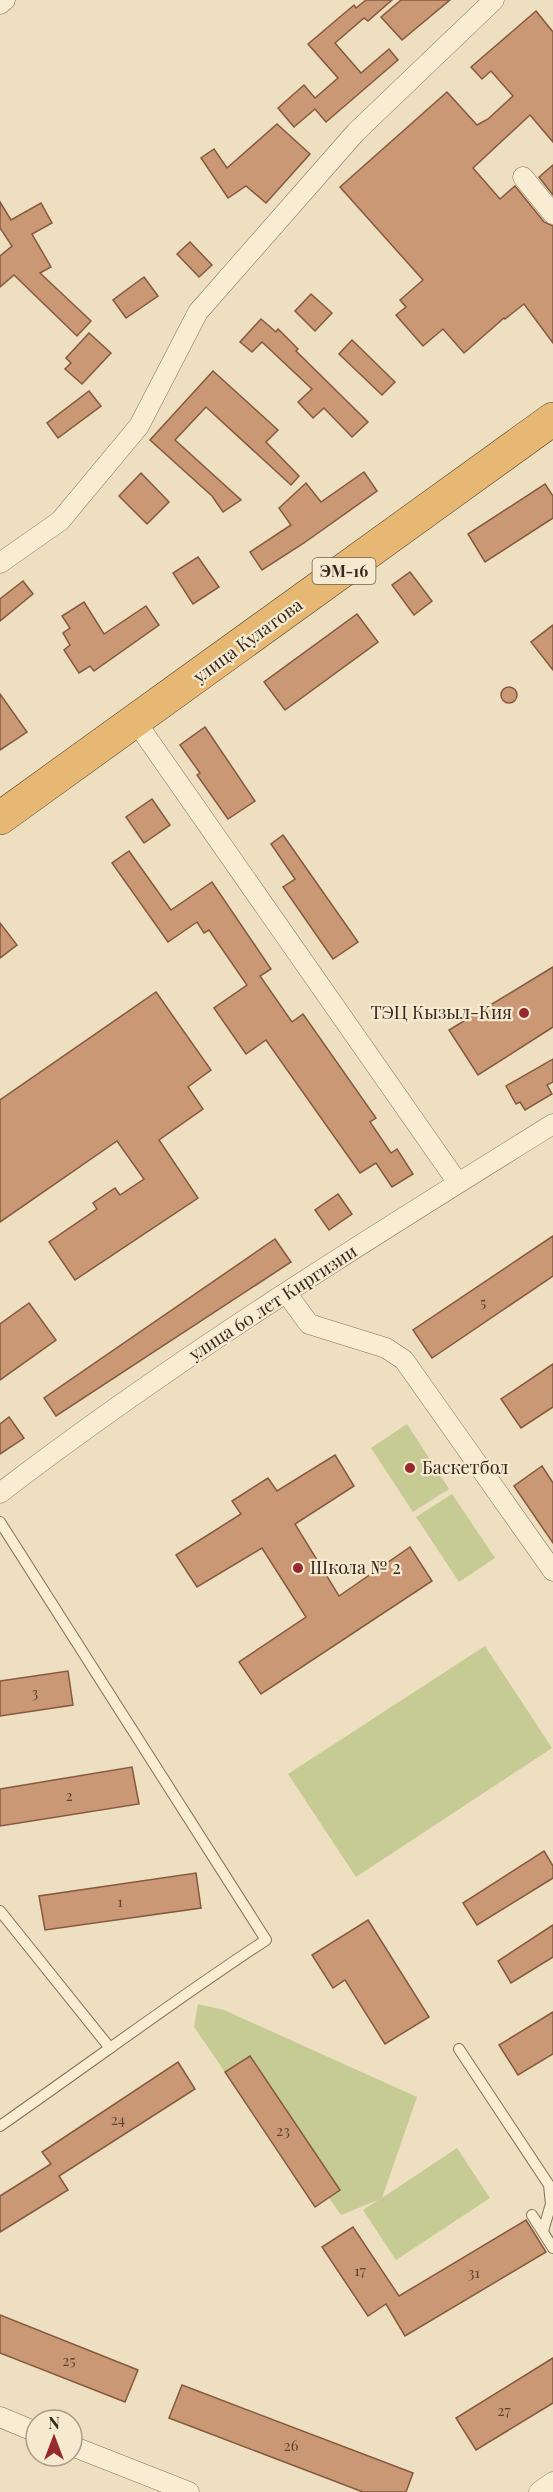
<svg xmlns="http://www.w3.org/2000/svg" width="553" height="2492" font-family="'Playfair Display',serif">
	<style>
		.green { fill: #c6cb94 }
		.building { fill: #cb9876; stroke: #85593e; stroke-width: 1.5 }
		.lines { fill: none; stroke-linecap: round; stroke-linejoin: round }
		.service-casing { stroke: #867058; stroke-width: 12 }
		.minor-casing { stroke: #867058; stroke-width: 21 }
		.trunk-casing { stroke: #543e2d; stroke-width: 34 }
		.service { stroke: #f8edd3; stroke-width: 10 }
		.minor { stroke: #f8edd3; stroke-width: 20 }
		.trunk { stroke: #e7b874; stroke-width: 33 }
		.poi-dot { fill: #95292b; stroke: #f5e9d0; stroke-width: 2 }
		.labels { text-anchor: middle; stroke-width: 4.5; stroke-linejoin: round; paint-order: stroke }
		.number-label { font-size: 15px; fill: #5b4433 }
		.shield { fill: #f5e9d0; stroke: #6f6253; stroke-width: 1.5 }
		.shield-label { font-size: 16px; font-weight: bold; fill: #36281d }
		.street-label { font-size: 18px; fill: #36281d; stroke: #f5e9d0 }
		.poi-label { font-size: 18px; fill: #36281d; stroke: #f5e9d0; text-anchor: start }
	</style>
	<rect width="100%" height="100%" fill="#eddfc0"/>
	<g class="green">
		<polygon points="407,1424 449,1489 413,1512 371,1448"/>
		<polygon points="452,1494 495,1558 459,1582 416,1517"/>
		<polygon points="485,1646 552,1748 356,1877 288,1774"/>
		<polygon points="198,2004 224,2010 417,2097 382,2198 457,2148 490,2198 396,2260 363,2210 378,2200 341,2215 329,2198 340,2190 251,2056 225,2072 194,2027"/>
	</g>
	<g class="building">
		<polygon points="366,0 392,0 368,21 364,18 335,43 361,73 389,49 398,60 326,122 315,109 294,127 278,108 304,85 315,98 338,78 308,44 354,5 356,8"/>
		<polygon points="401,0 450,0 402,40 381,17"/>
		<polygon points="536,11 553,32 553,142 530,115 473,168 500,199 515,186 544,222 553,226 553,343 524,304 505,319 504,318 464,353 443,329 423,346 396,315 406,307 400,300 423,280 340,187 447,92 477,125 488,119 513,96 491,71 482,79 471,67"/>
		<polygon points="277,124 310,154 266,203 246,186 228,198 201,158 214,149 227,168"/>
		<polygon points="553,165 553,195 539,177"/>
		<polygon points="0,202 11,220 41,203 52,223 32,234 51,267 40,273 91,321 77,336 14,275 0,287 0,256 12,246 0,228"/>
		<polygon points="190,242 212,265 199,277 177,254"/>
		<polygon points="144,277 158,296 126,318 113,300"/>
		<polygon points="311,294 332,313 315,331 295,311"/>
		<polygon points="261,319 276,332 278,329 298,349 296,351 368,422 352,437 324,408 313,418 298,402 312,389 262,342 252,352 240,342"/>
		<polygon points="89,333 111,353 82,384 65,369 71,363 66,358"/>
		<polygon points="352,340 395,382 382,395 339,354"/>
		<polygon points="213,371 278,430 266,442 299,476 291,485 206,407 175,440 241,500 223,512 212,496 150,440"/>
		<polygon points="89,391 101,406 58,438 47,423"/>
		<polygon points="364,472 377,491 304,543 262,570 250,552 291,525 279,508 306,483 321,502"/>
		<polygon points="141,473 169,502 147,524 119,496"/>
		<polygon points="545,484 553,496 553,518 485,562 468,534"/>
		<polygon points="198,557 219,587 193,604 173,573"/>
		<polygon points="410,572 432,601 414,615 392,585"/>
		<polygon points="23,581 33,594 0,621 0,599"/>
		<polygon points="84,602 104,634 146,606 159,625 94,671 90,666 79,673 64,650 70,645 63,633 70,628 62,616"/>
		<polygon points="357,614 378,642 285,710 264,682"/>
		<polygon points="553,625 553,670 531,642"/>
		<circle cx="509" cy="695" r="8"/>
		<polygon points="0,694 27,732 0,750"/>
		<polygon points="205,727 255,801 228,819 197,775 200,773 180,745"/>
		<polygon points="152,799 170,825 144,843 126,817"/>
		<polygon points="283,835 358,942 333,959 283,887 295,879 271,844"/>
		<polygon points="129,851 171,910 212,882 271,969 260,976 292,1022 303,1014 376,1118 370,1122 391,1153 397,1149 413,1174 392,1187 376,1163 360,1173 266,1040 246,1054 214,1008 247,985 209,930 204,933 197,922 168,942 112,863"/>
		<polygon points="0,923 17,945 0,958"/>
		<polygon points="553,967 553,1027 478,1075 449,1030"/>
		<polygon points="156,992 211,1070 188,1087 203,1109 159,1140 198,1198 75,1280 49,1242 97,1209 93,1203 115,1188 120,1195 144,1179 117,1141 0,1222 0,1100"/>
		<polygon points="553,1059 553,1082 547,1085 552,1094 525,1110 520,1102 516,1104 506,1086"/>
		<polygon points="338,1194 352,1214 329,1230 315,1210"/>
		<polygon points="553,1236 553,1276 432,1358 413,1330"/>
		<polygon points="275,1239 291,1262 56,1416 44,1398"/>
		<polygon points="29,1303 56,1340 0,1380 0,1324"/>
		<polygon points="553,1364 553,1407 521,1428 501,1399"/>
		<polygon points="9,1417 24,1438 0,1454 0,1424"/>
		<polygon points="335,1455 354,1486 295,1524 339,1596 410,1547 432,1581 261,1694 239,1662 306,1617 262,1548 197,1587 176,1555 241,1514 232,1501 268,1478 277,1491"/>
		<polygon points="542,1466 553,1483 553,1543 514,1486"/>
		<polygon points="68,1671 73,1705 0,1716 0,1681"/>
		<polygon points="132,1767 139,1804 0,1826 0,1789"/>
		<polygon points="544,1851 553,1866 553,1878 477,1925 463,1903"/>
		<polygon points="196,1873 201,1908 45,1930 39,1896"/>
		<polygon points="368,1920 429,2017 385,2044 345,1980 333,1988 312,1955"/>
		<polygon points="553,1925 553,1957 511,1983 498,1961"/>
		<polygon points="553,2012 553,2054 518,2075 499,2045"/>
		<polygon points="250,2056 340,2190 315,2207 225,2072"/>
		<polygon points="178,2062 195,2089 59,2176 68,2190 0,2232 0,2196 51,2164 42,2152"/>
		<polygon points="526,2220 546,2252 405,2336 386,2304 368,2316 322,2247 353,2227 399,2296"/>
		<polygon points="0,2315 138,2370 125,2402 0,2353"/>
		<polygon points="553,2358 553,2403 476,2450 456,2418"/>
		<polygon points="182,2385 413,2473 406,2492 363,2492 169,2418"/>
	</g>
	<g class="lines">
		<g class="service-casing">
			<g id="service">
				<path d="M0,1522L266,1940C176,1999 89,2064 0,2126"/>
				<polyline points="0,1911 110,2048"/>
				<polyline points="459,2049 549,2185 551,2204 543,2231"/>
				<polyline points="532,2215 553,2248"/>
			</g>
		</g>
		<g class="minor-casing">
			<g id="minor">
				<polyline points="0,4 5,0"/>
				<polyline points="523,177 553,214"/>
				<polyline points="0,563 60,521 139,426 198,312 356,132 494,0"/>
				<polyline points="136,722 458,1183"/>
				<polyline points="287,1294 309,1324 386,1348 404,1360 553,1571"/>
				<path d="M0,1493C176,1358 365,1241 553,1124"/>
				<polyline points="0,2417 36,2432"/>
				<polyline points="72,2446 189,2492"/>
				<polyline points="539,2492 553,2482"/>
			</g>
		</g>
		<g class="trunk-casing">
			<polyline id="trunk" points="0,818 553,419"/>
		</g>
		<use href="#service" class="service"/>
		<use href="#minor" class="minor"/>
		<use href="#trunk" class="trunk"/>
	</g>
	<g class="poi-dot">
		<circle cx="524" cy="1013" r="6"/>
		<circle cx="410" cy="1468" r="6"/>
		<circle cx="298" cy="1568" r="6"/>
	</g>
	<g class="labels">
		<g class="number-label">
			<text x="483" y="1308">5</text>
			<text x="35" y="1698">3</text>
			<text x="69" y="1801">2</text>
			<text x="120" y="1907">1</text>
			<text x="118" y="2125">24</text>
			<text x="283" y="2136">23</text>
			<text x="360" y="2276">17</text>
			<text x="474" y="2278">31</text>
			<text x="69" y="2366">25</text>
			<text x="504" y="2416">27</text>
			<text x="291" y="2451">26</text>
		</g>
		<rect class="shield" x="312.5" y="558" width="63" height="26" rx="4.5"/>
		<g class="shield-label">
			<text x="344" y="577">ЭМ-16</text>
		</g>
		<g class="street-label">
			<text transform="translate(248 641) rotate(-36)" y="6">улица Кулатова</text>
			<text transform="translate(273 1303) rotate(-33)" y="6">улица 60 лет Киргизии</text>
		</g>
		<g class="poi-label">
			<text x="512" y="1019" text-anchor="end">ТЭЦ Кызыл-Кия</text>
			<text x="422" y="1474">Баскетбол</text>
			<text x="310" y="1574">Школа № 2</text>
		</g>
	</g>
	<g transform="translate(54 2438)"><circle r="28" fill="#f5e9d0" stroke="#a99c88" stroke-width="1.5"/>
	<path d="M0-4.5L10 22L0 15L-10 22Z" fill="#95292b"/>
	<text y="-9" font-size="16" font-weight="bold" text-anchor="middle" fill="#36281d">N</text>
	</g>
</svg>
